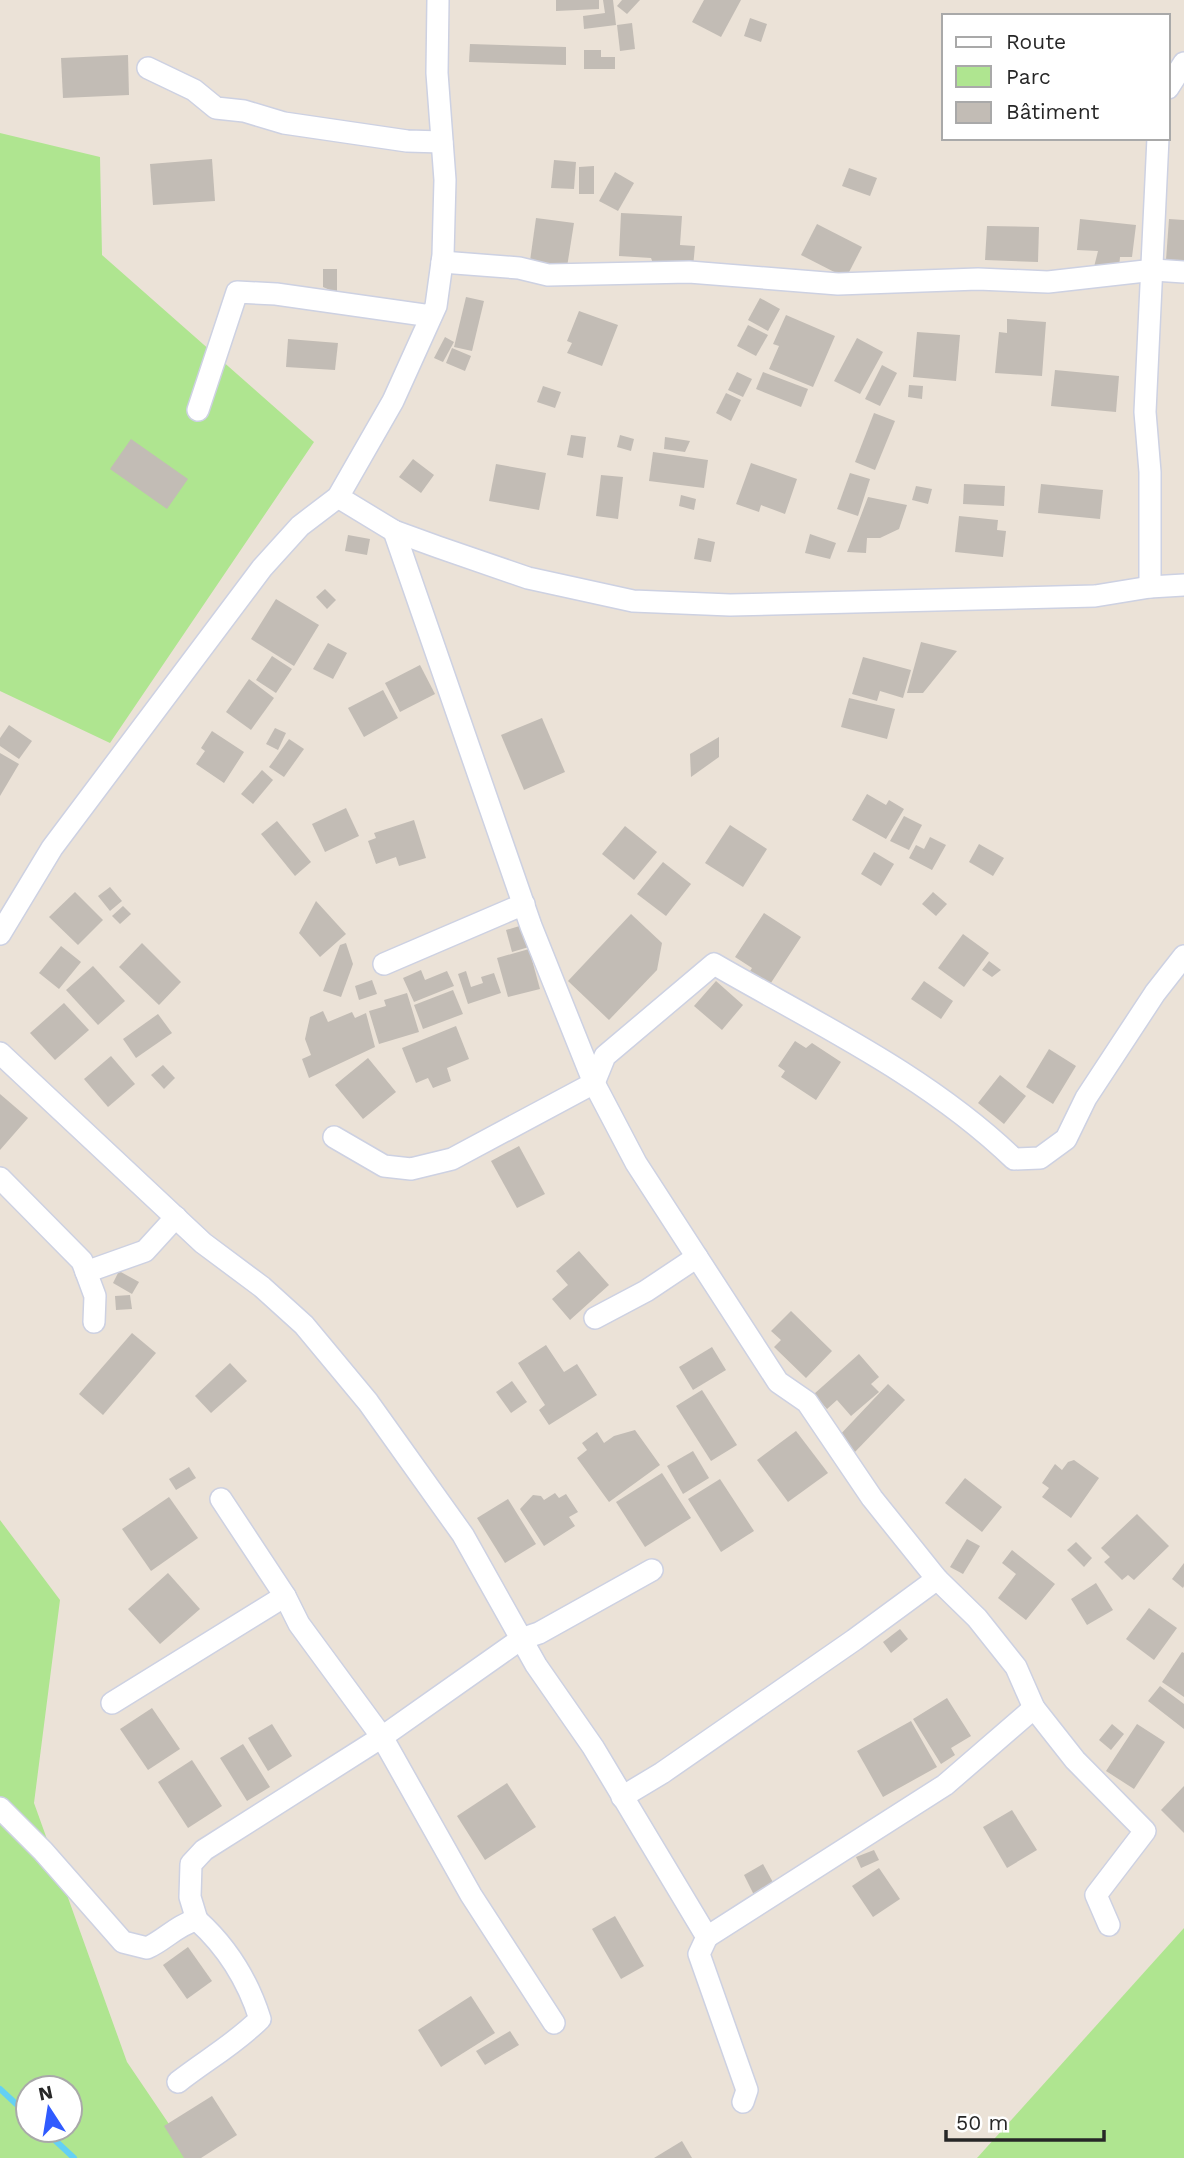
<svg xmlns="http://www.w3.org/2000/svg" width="1184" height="2158" font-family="'Work Sans',sans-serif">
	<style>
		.green { fill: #afe590; fill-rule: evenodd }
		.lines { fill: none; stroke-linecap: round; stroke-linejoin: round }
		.stream { stroke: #64d0f4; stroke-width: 6 }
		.building { fill: #c2bcb5 }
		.minor-casing { stroke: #cdd1e2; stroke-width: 24 }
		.minor { stroke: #fff; stroke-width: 21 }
	</style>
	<rect width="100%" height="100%" fill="#ebe2d7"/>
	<g class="green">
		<polygon points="0,133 100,157 102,255 314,442 110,743 0,691"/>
		<path d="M0,1520L60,1600L34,1803L127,2062L192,2158H0ZM28,2088H70V2130H28Z"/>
		<polygon points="1184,1928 1184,2158 977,2158"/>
	</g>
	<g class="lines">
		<g class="stream">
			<polyline points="0,2089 28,2115"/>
			<polyline points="44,2130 74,2158"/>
		</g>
	</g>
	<g class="building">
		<polygon points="556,0 599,0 599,9 556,11"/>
		<polygon points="603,0 613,0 616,25 584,29 583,16 605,13"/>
		<polygon points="622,0 640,0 627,14 617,6"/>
		<polygon points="704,0 741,0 721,37 692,22"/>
		<polygon points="750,18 767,24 761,42 744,36"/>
		<polygon points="632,23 635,49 620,51 617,25"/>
		<polygon points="470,44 566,47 566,65 469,62"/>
		<polygon points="584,50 601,50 601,57 615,57 615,69 584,69"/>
		<polygon points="128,55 129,95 63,98 61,58"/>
		<polygon points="212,159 215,201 153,205 150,164"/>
		<polygon points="554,160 576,162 574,189 551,188"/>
		<polygon points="594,166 594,194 579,194 579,167"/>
		<polygon points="849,168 877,178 870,196 842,186"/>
		<polygon points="615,172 634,183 618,211 599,201"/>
		<polygon points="621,213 682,216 680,245 695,246 693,267 654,266 651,258 619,256"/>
		<polygon points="536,218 574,223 567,267 530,261"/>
		<polygon points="1080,219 1136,225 1132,257 1120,257 1119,268 1094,267 1098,251 1077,250"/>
		<polygon points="1169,219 1184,220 1184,261 1166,260"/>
		<polygon points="817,224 862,247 846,278 801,255"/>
		<polygon points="987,226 1039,227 1038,262 985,260"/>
		<polygon points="323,269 337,269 337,293 323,287"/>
		<polygon points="466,297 484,301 472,351 454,347"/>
		<polygon points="760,298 780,309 768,331 748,320"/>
		<polygon points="579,311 618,325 602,366 567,353 572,343 567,341"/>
		<polygon points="786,315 835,336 813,387 769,369 779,346 773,344"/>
		<polygon points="1007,319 1046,322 1042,376 995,373 999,332 1007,333"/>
		<polygon points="748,325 768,335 756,356 737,346"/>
		<polygon points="917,332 960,335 956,381 913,377"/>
		<polygon points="445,337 454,342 443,362 434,358"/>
		<polygon points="857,338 883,352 860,394 834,381"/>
		<polygon points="288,339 338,343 335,370 286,367"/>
		<polygon points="452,348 471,356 465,371 446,363"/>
		<polygon points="882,365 897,373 880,406 865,399"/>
		<polygon points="1055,370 1119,376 1116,412 1051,406"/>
		<polygon points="737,372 752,379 743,397 728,390"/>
		<polygon points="763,372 808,389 801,407 756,389"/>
		<polygon points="909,385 923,386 922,399 908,397"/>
		<polygon points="543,386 561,392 555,408 537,402"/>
		<polygon points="726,393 741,400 731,421 716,413"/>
		<polygon points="874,413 895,421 875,470 855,462"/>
		<polygon points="571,435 586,437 583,458 567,455"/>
		<polygon points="620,435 634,439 631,451 617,447"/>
		<polygon points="665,437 690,441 685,452 664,449"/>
		<polygon points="131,439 188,479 167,509 110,469"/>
		<polygon points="653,452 708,460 704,488 649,481"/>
		<polygon points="413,459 434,475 421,493 399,477"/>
		<polygon points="751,463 797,479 785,514 761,505 759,512 736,504"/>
		<polygon points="496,464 546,473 539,510 489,501"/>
		<polygon points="850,473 870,479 858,516 837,509"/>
		<polygon points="601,475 623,477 618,519 596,516"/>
		<polygon points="964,484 1005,486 1004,506 963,504"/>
		<polygon points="1041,484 1103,490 1100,519 1038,513"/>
		<polygon points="916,486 932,489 928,504 912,500"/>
		<polygon points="681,495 696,499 694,510 679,506"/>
		<polygon points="868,497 907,505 899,529 880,538 867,538 866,553 847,552"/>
		<polygon points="959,516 998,520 997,530 1006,531 1003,557 955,552"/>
		<polygon points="810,534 836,543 830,559 805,553"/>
		<polygon points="348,535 370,539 367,555 345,551"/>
		<polygon points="698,538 715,542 711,562 694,559"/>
		<polygon points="325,589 336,600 327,609 316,597"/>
		<polygon points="276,599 319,625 294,666 251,639"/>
		<polygon points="921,642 957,651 923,693 907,693"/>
		<polygon points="328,643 347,653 333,679 313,669"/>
		<polygon points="272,656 292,669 276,693 256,680"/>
		<polygon points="863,657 911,670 903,698 880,691 877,701 852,694"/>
		<polygon points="420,665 435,694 400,712 385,683"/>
		<polygon points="249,679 274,698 251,730 226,712"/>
		<polygon points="383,690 398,718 364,737 348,708"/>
		<polygon points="849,698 895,709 887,739 841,727"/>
		<polygon points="542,718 565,772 524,790 501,735"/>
		<polygon points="9,725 32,741 19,759 0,746 0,738"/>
		<polygon points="275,728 286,733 278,750 266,744"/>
		<polygon points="212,731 244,752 224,783 196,764 205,751 201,748"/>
		<polygon points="719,737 719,757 691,777 690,754"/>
		<polygon points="289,739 304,749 284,777 269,767"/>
		<polygon points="0,753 19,764 0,796"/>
		<polygon points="262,770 273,780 253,804 241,794"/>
		<polygon points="867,794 886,805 889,800 904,809 886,839 852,820"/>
		<polygon points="346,808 359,836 325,852 312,824"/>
		<polygon points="904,816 922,825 909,850 890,841"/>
		<polygon points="414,820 426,858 399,866 396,857 376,864 368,841 376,838 374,833"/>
		<polygon points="277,821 311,862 295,876 261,834"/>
		<polygon points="730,825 767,849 743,887 705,863"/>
		<polygon points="625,826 657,852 634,880 602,854"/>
		<polygon points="930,837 946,845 932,870 909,858 916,845 924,849"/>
		<polygon points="979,844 1004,858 993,876 969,862"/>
		<polygon points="874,852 894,864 881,886 861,874"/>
		<polygon points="663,862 691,884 666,916 637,894"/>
		<polygon points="110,887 122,901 110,911 98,896"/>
		<polygon points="75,892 103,920 78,945 49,917"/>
		<polygon points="933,892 947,904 936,916 922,904"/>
		<polygon points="316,901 346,934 320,957 299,933"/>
		<polygon points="123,906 131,914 120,924 112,916"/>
		<polygon points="764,913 801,937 765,992 745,979 752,968 735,957"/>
		<polygon points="631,914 662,943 657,970 609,1020 568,981"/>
		<polygon points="523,925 529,947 512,952 506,930"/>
		<polygon points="963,934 989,953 964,987 938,968"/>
		<polygon points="142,943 181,982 159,1005 119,967"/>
		<polygon points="346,943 353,964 341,997 323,991 340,945"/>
		<polygon points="61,946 81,962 59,989 39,973"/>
		<polygon points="529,949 540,989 508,997 497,958"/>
		<polygon points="989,961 1001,970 992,977 982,970"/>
		<polygon points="93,966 125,1001 98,1025 66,990"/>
		<polygon points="421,970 425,980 447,971 454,986 414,1002 403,978"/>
		<polygon points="466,971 471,987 483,983 481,977 494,973 501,993 468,1004 458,974"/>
		<polygon points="372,980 377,994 359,1000 355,986"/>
		<polygon points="716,981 743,1005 722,1030 694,1006"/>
		<polygon points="924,981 953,1001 941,1019 911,999"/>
		<polygon points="453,990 463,1014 423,1029 414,1005"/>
		<polygon points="407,993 419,1032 379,1044 369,1011 386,1006 384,1000"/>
		<polygon points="64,1003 89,1030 55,1060 30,1033"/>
		<polygon points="323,1011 328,1022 352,1012 355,1018 366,1013 375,1047 309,1078 302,1059 311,1055 305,1039 310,1017"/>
		<polygon points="158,1014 172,1033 136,1058 123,1039"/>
		<polygon points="456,1026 469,1059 447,1068 451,1081 433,1088 428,1078 416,1083 402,1048"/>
		<polygon points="795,1041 806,1048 812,1043 841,1062 816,1100 781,1077 785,1071 778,1066"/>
		<polygon points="1049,1049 1076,1066 1053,1104 1026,1087"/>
		<polygon points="111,1056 135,1084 108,1107 84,1079"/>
		<polygon points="368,1058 396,1092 363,1119 335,1085"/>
		<polygon points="163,1065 175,1078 164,1089 151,1075"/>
		<polygon points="1000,1075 1026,1096 1004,1124 978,1103"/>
		<polygon points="0,1094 28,1118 0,1150"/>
		<polygon points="519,1146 545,1194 517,1208 491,1161"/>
		<polygon points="579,1251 609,1285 570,1320 552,1299 568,1285 556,1271"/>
		<polygon points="119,1271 139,1282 132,1294 113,1283"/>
		<polygon points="130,1295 132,1309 116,1310 115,1296"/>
		<polygon points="791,1311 832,1351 806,1378 774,1347 781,1340 771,1331"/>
		<polygon points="132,1333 156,1353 103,1415 79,1394"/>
		<polygon points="546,1345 564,1372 577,1364 597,1395 549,1425 539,1410 545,1405 518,1363"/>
		<polygon points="712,1347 726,1370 693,1390 679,1367"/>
		<polygon points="859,1354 879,1377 871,1384 879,1392 851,1416 837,1400 827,1409 814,1394"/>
		<polygon points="230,1363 247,1381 211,1413 195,1396"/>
		<polygon points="512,1381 527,1402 511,1413 496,1392"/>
		<polygon points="888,1384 905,1400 853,1454 837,1438"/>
		<polygon points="702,1390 737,1445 711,1461 676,1406"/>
		<polygon points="635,1430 660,1465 609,1502 577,1458 587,1450 582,1443 597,1432 604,1443 614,1436"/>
		<polygon points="796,1431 828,1473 788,1502 757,1460"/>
		<polygon points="693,1451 709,1478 683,1494 667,1466"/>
		<polygon points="1074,1460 1099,1478 1071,1518 1042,1497 1049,1488 1042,1483 1055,1464 1062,1470 1068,1462"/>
		<polygon points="189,1467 196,1478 176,1490 169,1479"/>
		<polygon points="662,1473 691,1518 645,1547 616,1502"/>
		<polygon points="965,1478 1002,1507 982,1532 945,1503"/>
		<polygon points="720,1479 754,1531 721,1552 688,1499"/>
		<polygon points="555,1493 559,1498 566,1494 578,1512 569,1517 575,1526 544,1546 520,1509 533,1495 541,1496 544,1500"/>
		<polygon points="169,1497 198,1538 151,1571 122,1529"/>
		<polygon points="508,1499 536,1544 505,1563 477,1518"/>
		<polygon points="1137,1514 1169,1546 1134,1580 1128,1575 1122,1580 1104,1562 1110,1557 1101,1548"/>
		<polygon points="967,1539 980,1546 963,1574 950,1567"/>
		<polygon points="1076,1542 1092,1558 1084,1567 1067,1550"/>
		<polygon points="1012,1550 1055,1584 1026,1620 998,1598 1016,1574 1002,1563"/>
		<polygon points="1184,1563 1184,1586 1183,1588 1172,1579"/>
		<polygon points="168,1573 200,1609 160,1644 128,1609"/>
		<polygon points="1096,1583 1113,1610 1087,1625 1071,1599"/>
		<polygon points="1149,1608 1177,1628 1154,1660 1126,1639"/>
		<polygon points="900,1629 908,1639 891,1653 883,1642"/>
		<polygon points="1182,1652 1184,1653 1184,1697 1162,1682"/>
		<polygon points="1160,1686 1184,1704 1184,1729 1148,1701"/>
		<polygon points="947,1698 971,1736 951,1748 955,1755 941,1764 913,1719"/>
		<polygon points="152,1708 180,1749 148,1770 120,1729"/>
		<polygon points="911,1721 937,1767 883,1797 857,1751"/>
		<polygon points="272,1724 292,1756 268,1771 248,1738"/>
		<polygon points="1112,1724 1124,1734 1111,1750 1099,1740"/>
		<polygon points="1137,1724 1165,1742 1134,1789 1106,1771"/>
		<polygon points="243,1744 270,1787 247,1801 220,1758"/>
		<polygon points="192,1760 222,1806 188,1828 158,1782"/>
		<polygon points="507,1783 536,1827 485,1860 457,1816"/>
		<polygon points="1184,1786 1184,1833 1161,1810"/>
		<polygon points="1012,1810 1037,1850 1007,1868 983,1827"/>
		<polygon points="874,1850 879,1860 861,1868 856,1857"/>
		<polygon points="763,1864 775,1886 755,1897 744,1875"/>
		<polygon points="879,1868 900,1899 873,1917 852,1886"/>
		<polygon points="615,1916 644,1966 621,1979 592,1929"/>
		<polygon points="188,1947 212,1981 187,1999 163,1965"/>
		<polygon points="471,1996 495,2033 441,2067 418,2030"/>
		<polygon points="510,2031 519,2045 485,2065 476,2051"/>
		<polygon points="212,2096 237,2135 201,2158 184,2158 164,2126"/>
		<polygon points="682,2141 692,2158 654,2158"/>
	</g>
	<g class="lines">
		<g class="minor-casing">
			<g id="minor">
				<polyline points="148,68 194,90 216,108 244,111 284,123 407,141 442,142"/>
				<polyline points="1168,88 1184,63"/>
				<polyline points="442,262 519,268 548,275 689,272 838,284 978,279 1048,282 1154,270 1184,272"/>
				<polyline points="198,410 237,292 276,294 431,316"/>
				<polyline points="338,497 394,531 438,547 528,578 633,601 730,605 1095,596 1150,587 1184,585"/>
				<polyline points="394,531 531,926 594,1083 636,1163 778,1382 807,1402 872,1498 937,1579 977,1618 1016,1667 1034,1708"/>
				<polyline points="1150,587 1150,472 1145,412 1158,138"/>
				<polyline points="0,934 52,848 262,568 300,526 338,497 393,401 436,306 443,255 445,180 437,73 438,0"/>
				<polyline points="384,964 524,904"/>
				<polyline points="0,1053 203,1243 262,1287 304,1325 368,1402 463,1535 536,1665 593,1747 707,1937 945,1785 1034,1708 1075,1760 1145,1831 1096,1895 1109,1925"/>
				<path d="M334,1137L384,1166L411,1169L452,1159L594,1083L605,1056L714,964C816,1023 928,1076 1014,1159L1040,1158L1066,1139L1086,1098L1155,993L1184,956"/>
				<polyline points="0,1178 82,1261 95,1296 94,1322"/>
				<polyline points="86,1272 145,1251 176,1217"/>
				<polyline points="595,1318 646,1291 697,1257"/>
				<polyline points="221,1499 285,1596 299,1624 382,1737 471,1895 554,2023"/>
				<polyline points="112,1703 285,1596"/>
				<polyline points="622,1797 662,1773 854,1640 937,1579"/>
				<path d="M0,1808L43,1851L123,1942L147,1948C165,1940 178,1924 197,1920C227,1947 248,1981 260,2019C235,2044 206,2060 178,2082"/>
				<polyline points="197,1920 190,1897 191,1864 204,1850 382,1737 521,1639 539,1633 652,1570"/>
				<polyline points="707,1937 699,1954 747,2090 743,2102"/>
			</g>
		</g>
		<use href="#minor" class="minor"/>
	</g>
	<rect x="942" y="14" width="228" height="126" fill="#ffffff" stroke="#a9a9a9" stroke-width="2"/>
	<rect x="956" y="37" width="35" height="10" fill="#ffffff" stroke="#a9a9a9" stroke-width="2"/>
	<text x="1006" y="49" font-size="21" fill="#272727">Route</text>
	<rect x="956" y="66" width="35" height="21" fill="#afe590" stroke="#a9a9a9" stroke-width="2"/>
	<text x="1006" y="84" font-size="21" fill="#272727">Parc</text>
	<rect x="956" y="102" width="35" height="21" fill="#c2bcb5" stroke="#a9a9a9" stroke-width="2"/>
	<text x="1006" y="119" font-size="21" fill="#272727">Bâtiment</text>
	<g transform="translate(49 2109) rotate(348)"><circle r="33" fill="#ffffff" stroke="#a9a9a9" stroke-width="2"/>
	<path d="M0-5L12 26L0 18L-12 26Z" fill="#305bff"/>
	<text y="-10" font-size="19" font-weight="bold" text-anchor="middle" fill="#272727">N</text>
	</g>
	<path d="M946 2130v10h158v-10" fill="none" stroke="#272727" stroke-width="3.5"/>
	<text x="956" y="2130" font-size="21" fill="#272727" stroke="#ffffff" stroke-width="5" paint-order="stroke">50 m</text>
</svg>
